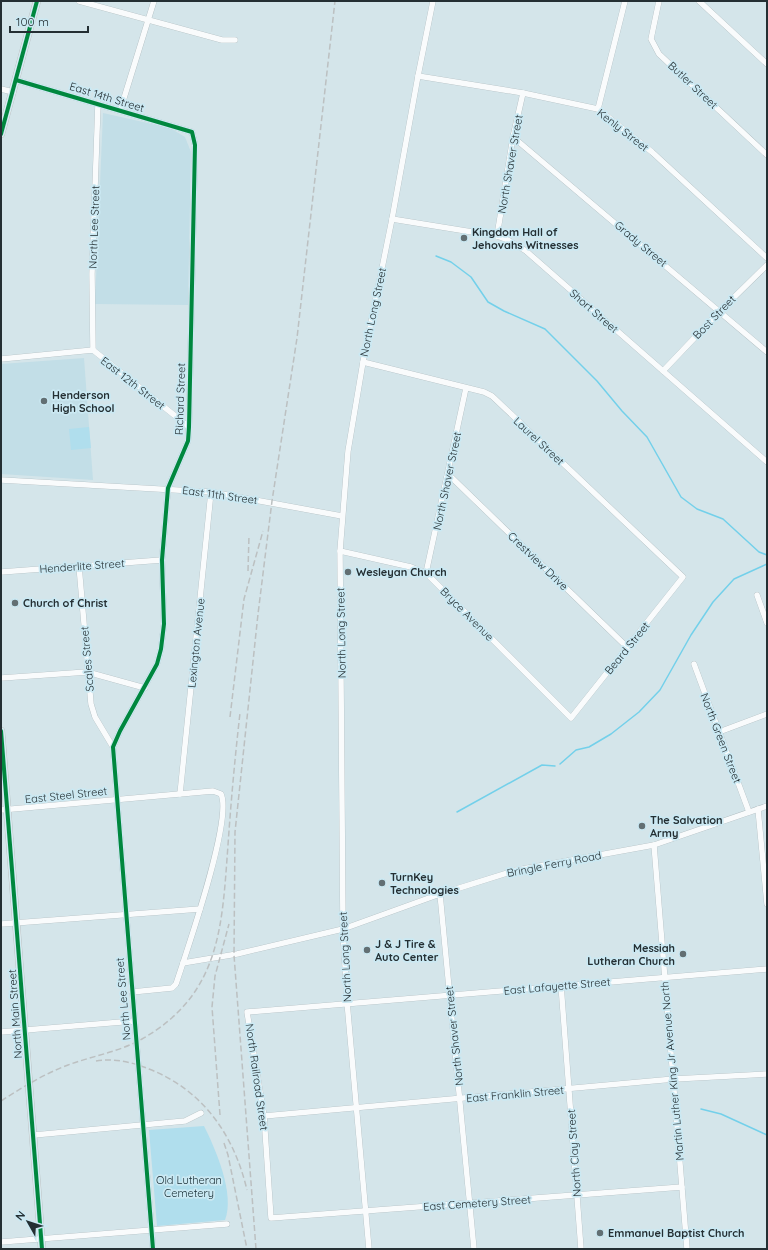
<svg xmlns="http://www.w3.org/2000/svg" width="768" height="1250" font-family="Quicksand,sans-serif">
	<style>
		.built { fill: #c2dee7 }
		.green { fill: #b0deed }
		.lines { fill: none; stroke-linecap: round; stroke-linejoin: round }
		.stream { stroke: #73d0ea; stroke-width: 1.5 }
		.minor-casing { stroke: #a9b6ba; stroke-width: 6 }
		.major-casing { stroke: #b8c0c3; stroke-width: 8 }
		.minor { stroke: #f9fbfc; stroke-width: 5.5 }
		.major { stroke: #e7f0f3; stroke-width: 7 }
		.rail { stroke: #bcc0c1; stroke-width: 1.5; stroke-dasharray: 6 3; stroke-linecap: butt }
		.cycleway-casing { stroke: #cbe9f3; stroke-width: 6 }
		.cycleway { stroke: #00873e; stroke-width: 4 }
		.poi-dot { fill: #626f73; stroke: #cbe9f3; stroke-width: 1.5 }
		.labels { text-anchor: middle; stroke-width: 3.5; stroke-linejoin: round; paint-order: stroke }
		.street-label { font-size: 11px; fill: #242f33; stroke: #cbe9f3 }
		.poi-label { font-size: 11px; font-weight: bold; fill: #242f33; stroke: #cbe9f3; text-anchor: start }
		.park-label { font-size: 11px; fill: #182d34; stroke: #cbe9f3 }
	</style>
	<rect width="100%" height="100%" fill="#d4e5ea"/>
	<g class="built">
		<polygon points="103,113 170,128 185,137 191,152 188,305 95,304"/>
		<polygon points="84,358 93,480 1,474 1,364"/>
	</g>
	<g class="green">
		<polygon points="89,427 91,448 71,450 69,429"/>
		<path d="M204,1126C216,1150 235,1194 225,1220L157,1226L149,1130Z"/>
	</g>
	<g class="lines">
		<g class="stream">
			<polyline points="436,256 451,262 471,277 488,302 504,311 545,329 597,381 622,411 647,437 681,497 697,509 723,519 759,552 767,555"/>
			<polyline points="560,764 576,750 589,747 611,734 639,712 660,690 691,635 713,602 734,579 767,564"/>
			<polyline points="457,812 542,765 555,766"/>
			<polyline points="701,1109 721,1114 767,1135"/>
		</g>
		<g class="minor-casing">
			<g id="minor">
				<polyline points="79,1 222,40 235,40"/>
				<polyline points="659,1 651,39 659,54 767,155"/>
				<polyline points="699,1 767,64"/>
				<polyline points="418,76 523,93 598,109 652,152 767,258"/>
				<polyline points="16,80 192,132 195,145 189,427 188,441 168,488 162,560 164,624 161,649 157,664 120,731 113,747 153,1249"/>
				<polyline points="1,89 13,92"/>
				<polyline points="598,109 625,1"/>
				<polyline points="120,111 154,1"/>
				<polyline points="513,137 767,352"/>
				<polyline points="392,219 497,236 508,240 526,251 767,462"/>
				<polyline points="497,236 513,137 523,93"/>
				<polyline points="93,350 92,274 98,103"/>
				<polyline points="1,359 93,350 189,427"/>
				<polyline points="663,371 720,311 767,265"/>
				<polyline points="449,475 628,648"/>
				<polyline points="1,480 211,492 342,516"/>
				<polyline points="340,551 411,567 426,573 571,718 683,577 492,396 484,392 363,362"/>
				<polyline points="79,566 91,704 95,717 113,747"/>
				<polyline points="1,572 162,560"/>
				<polyline points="426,573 466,388"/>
				<polyline points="757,595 767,623"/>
				<polyline points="694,664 749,812"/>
				<polyline points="1,678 87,672 145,688"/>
				<polyline points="719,732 767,714"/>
				<polyline points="180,794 211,492"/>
				<polyline points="758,809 767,904"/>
				<path d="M1,810L213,791L221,794C233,819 186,953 176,984L172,988L132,992"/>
				<polyline points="654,845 687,1249"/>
				<polyline points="440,894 474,1249"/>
				<polyline points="1,924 200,909"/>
				<polyline points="183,963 237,954 343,929 440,894 517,870 654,845 767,806"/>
				<polyline points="561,985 581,1249"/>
				<polyline points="1,1032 134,1021"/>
				<polyline points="264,1116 674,1079 767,1074"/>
				<polyline points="34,1135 185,1121 201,1113"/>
				<polyline points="682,1187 271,1218 264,1116 247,1012 767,969"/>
				<polyline points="1,1242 227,1224"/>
				<polyline points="369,1249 347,1002 343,929 340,551 348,451 363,362 392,219 418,76 433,1"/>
			</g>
		</g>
		<g class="major-casing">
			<g id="major">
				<polyline points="1,134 37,1"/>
				<polyline points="1,731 42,1249"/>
			</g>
		</g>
		<use href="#minor" class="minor"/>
		<use href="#major" class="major"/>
		<g class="rail">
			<polyline points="248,571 249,535"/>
			<polyline points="230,717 244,599 263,531"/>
			<path d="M96,1061C114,1058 132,1062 149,1069C203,1090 234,1135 247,1190"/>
			<path d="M1,1101C23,1087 44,1074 68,1065C92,1056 119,1052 142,1039C221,994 222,926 228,845C231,801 235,757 240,713"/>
			<polyline points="220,1115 212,1007 215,976 229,924"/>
			<polyline points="224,1143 228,1155 247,1249"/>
			<polyline points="256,1249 234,955 235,832 258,614 272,501 297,338 335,1"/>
		</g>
		<g class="cycleway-casing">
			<g id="cycleway">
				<polyline points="16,80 192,132 195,145 189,427 188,441 168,488 162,560 164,624 161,649 157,664 120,731 113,747 153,1249"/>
				<polyline points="1,134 37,1"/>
				<polyline points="1,731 42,1249"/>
			</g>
		</g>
		<use href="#cycleway" class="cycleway"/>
	</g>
	<g class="poi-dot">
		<circle cx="464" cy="238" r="4"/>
		<circle cx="44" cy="401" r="4"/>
		<circle cx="348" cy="572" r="4"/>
		<circle cx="15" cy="603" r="4"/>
		<circle cx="642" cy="826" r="4"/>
		<circle cx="382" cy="883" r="4"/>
		<circle cx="367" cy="950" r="4"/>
		<circle cx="683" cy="954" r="4"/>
		<circle cx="600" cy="1233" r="4"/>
	</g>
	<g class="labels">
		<g class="street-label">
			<text transform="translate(693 85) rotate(43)" y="4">Butler Street</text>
			<text transform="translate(107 97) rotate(17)" y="4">East 14th Street</text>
			<text transform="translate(623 130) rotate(38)" y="4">Kenly Street</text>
			<text transform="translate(510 164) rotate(-80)" y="4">North Shaver Street</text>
			<text transform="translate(94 227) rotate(-88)" y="4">North Lee Street</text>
			<text transform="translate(641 244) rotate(40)" y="4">Grady Street</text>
			<text transform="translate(594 311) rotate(41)" y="4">Short Street</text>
			<text transform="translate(373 312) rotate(-78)" y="4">North Long Street</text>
			<text transform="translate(714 317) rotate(-46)" y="4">Bost Street</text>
			<text transform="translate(133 383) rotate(38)" y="4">East 12th Street</text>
			<text transform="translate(180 399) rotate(-88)" y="4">Richard Street</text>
			<text transform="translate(539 441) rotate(43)" y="4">Laurel Street</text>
			<text transform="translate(447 481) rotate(-78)" y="4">North Shaver Street</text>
			<text transform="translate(220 495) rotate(8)" y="4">East 11th Street</text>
			<text transform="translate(538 561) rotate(44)" y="4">Crestview Drive</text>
			<text transform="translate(82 566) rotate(-4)" y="4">Henderlite Street</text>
			<text transform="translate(467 614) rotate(45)" y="4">Bryce Avenue</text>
			<text transform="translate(341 633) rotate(-91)" y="4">North Long Street</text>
			<text transform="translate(196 643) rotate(-84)" y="4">Lexington Avenue</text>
			<text transform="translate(627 648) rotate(-51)" y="4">Beard Street</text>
			<text transform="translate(87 659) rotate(-95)" y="4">Scales Street</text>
			<text transform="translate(721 738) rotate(69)" y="4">North Green Street</text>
			<text transform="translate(66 795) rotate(-6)" y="4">East Steel Street</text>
			<text transform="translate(554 864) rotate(-11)" y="4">Bringle Ferry Road</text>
			<text transform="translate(345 957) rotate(-93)" y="4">North Long Street</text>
			<text transform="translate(557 986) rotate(-5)" y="4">East Lafayette Street</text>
			<text transform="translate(123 999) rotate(-95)" y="4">North Lee Street</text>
			<text transform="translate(15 1014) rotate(-94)" y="4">North Main Street</text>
			<text transform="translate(454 1036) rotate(-96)" y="4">North Shaver Street</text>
			<text transform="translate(672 1071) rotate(-95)" y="4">Martin Luther King Jr Avenue North</text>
			<text transform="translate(257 1077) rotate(82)" y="4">North Railroad Street</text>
			<text transform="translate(515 1094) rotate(-5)" y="4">East Franklin Street</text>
			<text transform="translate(574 1153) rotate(-94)" y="4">North Clay Street</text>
			<text transform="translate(477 1203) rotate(-4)" y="4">East Cemetery Street</text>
		</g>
		<g class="poi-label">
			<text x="472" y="236">Kingdom Hall of<tspan x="472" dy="13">Jehovahs Witnesses</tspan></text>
			<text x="52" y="399">Henderson<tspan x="52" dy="13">High School</tspan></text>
			<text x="356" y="576">Wesleyan Church</text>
			<text x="23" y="607">Church of Christ</text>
			<text x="650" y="824">The Salvation<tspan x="650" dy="13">Army</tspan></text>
			<text x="390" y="881">TurnKey<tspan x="390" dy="13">Technologies</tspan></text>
			<text x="375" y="948">J &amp; J Tire &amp;<tspan x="375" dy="13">Auto Center</tspan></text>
			<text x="675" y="952" text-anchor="end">Messiah<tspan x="675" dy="13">Lutheran Church</tspan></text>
			<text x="608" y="1237">Emmanuel Baptist Church</text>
		</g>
		<g class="park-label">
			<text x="189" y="1184">Old Lutheran<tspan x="189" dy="13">Cemetery</tspan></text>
		</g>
	</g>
	<rect width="768" height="1250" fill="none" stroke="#242f33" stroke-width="4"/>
	<g transform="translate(28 1222) rotate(309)" stroke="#cbe9f3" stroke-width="3" paint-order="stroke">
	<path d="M0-3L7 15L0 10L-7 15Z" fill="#242f33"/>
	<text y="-6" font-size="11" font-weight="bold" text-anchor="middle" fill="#242f33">N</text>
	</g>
	<path d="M10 26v6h78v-6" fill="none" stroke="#242f33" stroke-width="2"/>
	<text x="16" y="26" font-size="12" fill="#242f33" stroke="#cbe9f3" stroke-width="3" paint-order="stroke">100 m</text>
</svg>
